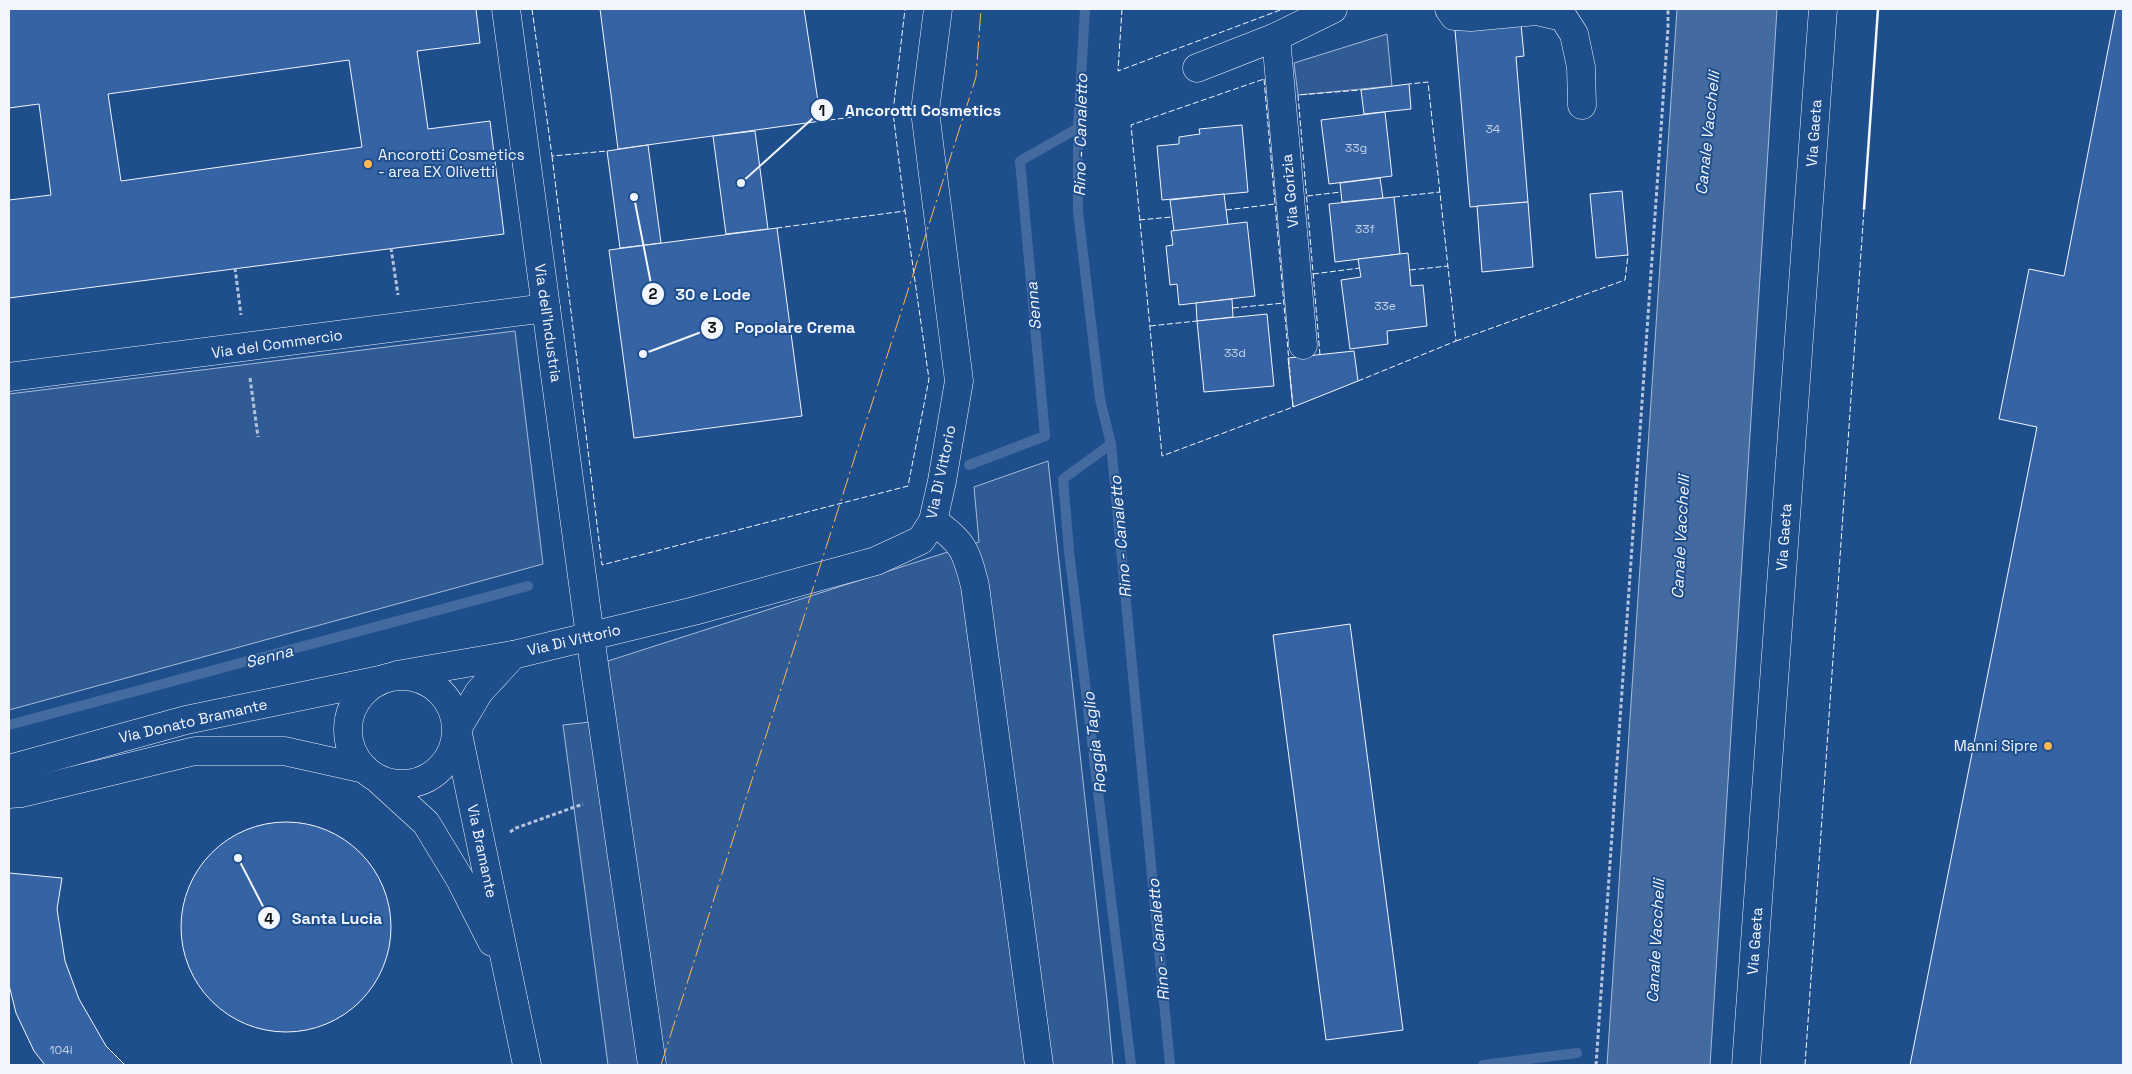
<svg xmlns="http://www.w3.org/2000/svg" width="2132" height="1074" font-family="'Space Grotesk',sans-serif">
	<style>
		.built { fill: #305b95; stroke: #a8bbd7 }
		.water { fill: #446ba0; stroke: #a8bbd7 }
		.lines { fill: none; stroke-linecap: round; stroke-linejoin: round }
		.stream { stroke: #446ba0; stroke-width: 10 }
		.building { fill: #3563a3; stroke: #f2f6ff; fill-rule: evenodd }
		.minor-casing { stroke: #f2f6ff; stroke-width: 29 }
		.major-casing { stroke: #f2f6ff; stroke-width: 29 }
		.path { stroke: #b3c4dc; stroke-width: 3; stroke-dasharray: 4 2.5; stroke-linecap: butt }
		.minor { stroke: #1f4e8c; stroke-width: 28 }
		.major { stroke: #1f4e8c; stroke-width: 28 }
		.fence { stroke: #f2f6ff; stroke-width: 1; stroke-dasharray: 6 2.5; stroke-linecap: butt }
		.wall { stroke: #f2f6ff; stroke-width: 2.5 }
		.power { stroke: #ffb74d; stroke-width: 1; stroke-dasharray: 18 4 2.5 4; stroke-linecap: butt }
		.poi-dot { fill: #ffb74d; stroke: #1f4e8c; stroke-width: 2 }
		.labels { text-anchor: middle; stroke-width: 4; stroke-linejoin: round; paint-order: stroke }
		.number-label { font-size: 12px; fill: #c3d1e8 }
		.street-label { font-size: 15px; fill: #f2f6ff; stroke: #1f4e8c }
		.poi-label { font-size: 15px; fill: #f2f6ff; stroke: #1f4e8c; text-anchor: start }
		.water-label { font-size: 16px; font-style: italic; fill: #f2f6ff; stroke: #1f4e8c }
		.leader { fill: none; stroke: #f2f6ff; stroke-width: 2 }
		.callout-dot { fill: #f2f6ff; stroke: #1f4e8c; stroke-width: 2 }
		.mark-label { font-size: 15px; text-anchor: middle; font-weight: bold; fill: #111 }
		.callout-label { font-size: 16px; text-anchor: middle; font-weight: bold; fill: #f2f6ff; stroke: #1f4e8c; stroke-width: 4; stroke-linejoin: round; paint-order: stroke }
	</style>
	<rect width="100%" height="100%" fill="#1f4e8c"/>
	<g class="built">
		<polygon points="1387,34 1392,86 1298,95 1294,63"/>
		<polygon points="515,331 543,564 9,710 9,394"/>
		<polygon points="1048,461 1107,1000 1113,1065 608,1065 563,725 590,722 583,669 979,542 974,487"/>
	</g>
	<polygon class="water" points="1677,9 1777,9 1710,1065 1607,1065"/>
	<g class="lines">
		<g class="stream">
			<polyline points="1085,9 1078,128 1078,211 1100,399 1111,444 1170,1065"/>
			<polyline points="1111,444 1063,479 1069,551 1131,1065"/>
			<polyline points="969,465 1045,436 1020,161 1078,128"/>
			<polyline points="9,725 528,586"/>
			<polyline points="1483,1065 1577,1053"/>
		</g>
	</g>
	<g class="building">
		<path d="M9,9H476L480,43L417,51L428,129L490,121L504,234L9,298V200L51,195L39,104L9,108ZM349,60L362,147L121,181L108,94Z"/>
		<polygon points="600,9 804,9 821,121 618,149"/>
		<polygon points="2116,9 2123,9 2123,1065 1910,1065 2037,427 1999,419 2029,269 2064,276"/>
		<polygon points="1521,24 1524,56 1516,57 1528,202 1470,207 1455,30"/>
		<polygon points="1409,84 1411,109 1364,114 1361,90"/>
		<polygon points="1385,112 1392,176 1329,184 1321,120"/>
		<polygon points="1242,125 1248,192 1162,200 1157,146 1179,144 1179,137 1200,134 1199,129"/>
		<polygon points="755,131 768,229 726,234 713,136"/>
		<polygon points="648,145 661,243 620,248 607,151"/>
		<polygon points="1380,178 1383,198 1342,202 1340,183"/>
		<polygon points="1622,191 1628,255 1596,258 1590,194"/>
		<polygon points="1224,194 1228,225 1174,231 1170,200"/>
		<polygon points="1394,197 1400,254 1335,262 1329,204"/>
		<polygon points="1528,202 1533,267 1482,272 1477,206"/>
		<polygon points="1247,222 1255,296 1179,305 1177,284 1170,285 1166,246 1173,245 1171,231"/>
		<polygon points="777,228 802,416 634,438 609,250"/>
		<polygon points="1408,253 1411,286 1423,285 1427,326 1387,331 1388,344 1350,349 1341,280 1361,277 1358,259"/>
		<polygon points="1232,299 1233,317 1197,321 1196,303"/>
		<polygon points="1267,314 1274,386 1204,392 1197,321"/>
		<polygon points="1354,351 1358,381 1293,407 1288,358"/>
		<polygon points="1350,624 1403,1030 1326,1040 1273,635"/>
		<circle cx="286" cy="927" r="105"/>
		<polygon points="9,873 62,878 57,909 65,961 79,999 98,1032 106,1046 125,1065 45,1065 34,1051 16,1013 9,985"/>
	</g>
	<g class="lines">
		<g class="minor-casing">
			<g id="minor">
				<polyline points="506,9 590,636 652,1065"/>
				<polyline points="1449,9 1454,16 1471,17 1537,11 1563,17 1574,34 1581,67 1582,105"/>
				<polyline points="1276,37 1303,345"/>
				<polyline points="1197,68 1276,37 1333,9"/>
				<polyline points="9,377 546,308"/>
				<path d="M933,521C963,542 966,550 975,586L1039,1065"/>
				<polyline points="513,655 479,692 457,729 527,1065"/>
				<polyline points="397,675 513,655 694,611 876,561 921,540 933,521 942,481 959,381 925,111 938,9"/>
				<circle cx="402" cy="730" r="54"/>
				<polyline points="9,769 186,720 380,680"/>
				<polyline points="379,780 426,823 460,879 492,942"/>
				<polyline points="9,794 22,793 195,751 284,751 365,769"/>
			</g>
		</g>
		<g class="major-casing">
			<polyline id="major" points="1746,1065 1823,9"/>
		</g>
		<g class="path">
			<polyline points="391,248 398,295"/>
			<polyline points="235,268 241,315"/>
			<polyline points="250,378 258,437"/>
			<polyline points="510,832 516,828 583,804"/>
			<polyline points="1596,1065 1668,28 1668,9"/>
		</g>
		<use href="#minor" class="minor"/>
		<use href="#major" class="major"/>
		<g class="fence">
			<polyline points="532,9 552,156 607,151"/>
			<polyline points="1122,9 1118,71 1283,9"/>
			<polygon points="1264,79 1293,407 1162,456 1131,125"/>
			<polyline points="893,112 905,9"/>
			<polyline points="821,121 893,112 905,211"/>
			<polyline points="552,156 602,565 908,486 929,379 905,211 777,228"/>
			<polyline points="1307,196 1341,192"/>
			<polyline points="1394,197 1440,192"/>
			<polyline points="1226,210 1275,204"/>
			<polyline points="1139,220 1172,217"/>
			<polyline points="1410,270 1448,266"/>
			<polyline points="1313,274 1360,268"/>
			<polyline points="1233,308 1284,303"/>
			<polyline points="1150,326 1197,321"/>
			<polyline points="1456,341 1625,280 1628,255"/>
			<polyline points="1320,355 1298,95 1361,90"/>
			<polyline points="1358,381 1456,341 1428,82 1409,84"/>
			<polyline points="1805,1065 1864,209"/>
		</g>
		<polyline class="wall" points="1864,209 1878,9"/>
		<polyline class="power" points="661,1065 976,77 981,9"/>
	</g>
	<g class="poi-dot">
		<circle cx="368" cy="164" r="5"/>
		<circle cx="2048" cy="746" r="5"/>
	</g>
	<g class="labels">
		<g class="number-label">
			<text x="1493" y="133">34</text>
			<text x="1356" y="152">33g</text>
			<text x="1365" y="233">33f</text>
			<text x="1385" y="310">33e</text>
			<text x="1235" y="357">33d</text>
			<text x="61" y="1054">104i</text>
		</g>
		<g class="street-label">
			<text transform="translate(1814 133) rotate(-86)" y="5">Via Gaeta</text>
			<text transform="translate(1290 191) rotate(-95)" y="5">Via Gorizia</text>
			<text transform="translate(548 323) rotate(82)" y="5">Via dell'Industria</text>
			<text transform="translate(277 344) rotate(-8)" y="5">Via del Commercio</text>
			<text transform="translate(941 472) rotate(-78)" y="5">Via Di Vittorio</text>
			<text transform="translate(1784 537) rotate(-86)" y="5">Via Gaeta</text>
			<text transform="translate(574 640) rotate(-13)" y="5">Via Di Vittorio</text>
			<text transform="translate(193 721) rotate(-13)" y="5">Via Donato Bramante</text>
			<text transform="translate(482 851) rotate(78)" y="5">Via Bramante</text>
			<text transform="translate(1755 941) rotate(-86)" y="5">Via Gaeta</text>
		</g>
		<g class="poi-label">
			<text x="378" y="160">Ancorotti Cosmetics<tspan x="378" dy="17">- area EX Olivetti</tspan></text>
			<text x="2038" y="751" text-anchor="end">Manni Sipre</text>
		</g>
		<g class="water-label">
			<text transform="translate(1707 133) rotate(-84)" y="6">Canale Vacchelli</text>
			<text transform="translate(1080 135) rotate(-89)" y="6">Rino - Canaletto</text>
			<text transform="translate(1033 306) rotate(-95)" y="6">Senna</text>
			<text transform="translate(1120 537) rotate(-95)" y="6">Rino - Canaletto</text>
			<text transform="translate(1680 537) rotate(-87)" y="6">Canale Vacchelli</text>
			<text transform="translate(269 656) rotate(-15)" y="6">Senna</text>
			<text transform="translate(1094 743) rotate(-97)" y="6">Roggia Taglio</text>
			<text transform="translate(1158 940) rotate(-95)" y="6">Rino - Canaletto</text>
			<text transform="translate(1655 941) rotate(-87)" y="6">Canale Vacchelli</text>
		</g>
	</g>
	<path class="leader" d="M741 183L822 110M634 197L653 294M643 354L712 328M238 858L269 918"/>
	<g class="callout-dot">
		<circle cx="741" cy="183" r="5"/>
		<circle cx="634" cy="197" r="5"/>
		<circle cx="643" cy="354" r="5"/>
		<circle cx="238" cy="858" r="5"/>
		<circle cx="822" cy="110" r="12"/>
		<circle cx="653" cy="294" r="12"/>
		<circle cx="712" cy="328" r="12"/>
		<circle cx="269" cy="918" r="12"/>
	</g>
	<g class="mark-label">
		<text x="822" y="116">1</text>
		<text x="653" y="299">2</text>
		<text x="712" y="333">3</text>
		<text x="269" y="924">4</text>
	</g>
	<g class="callout-label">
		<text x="923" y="116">Ancorotti Cosmetics</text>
		<text x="713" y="300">30 e Lode</text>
		<text x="795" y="333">Popolare Crema</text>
		<text x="337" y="924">Santa Lucia</text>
	</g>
	<rect width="2132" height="1074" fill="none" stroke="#f2f6ff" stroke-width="20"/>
</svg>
